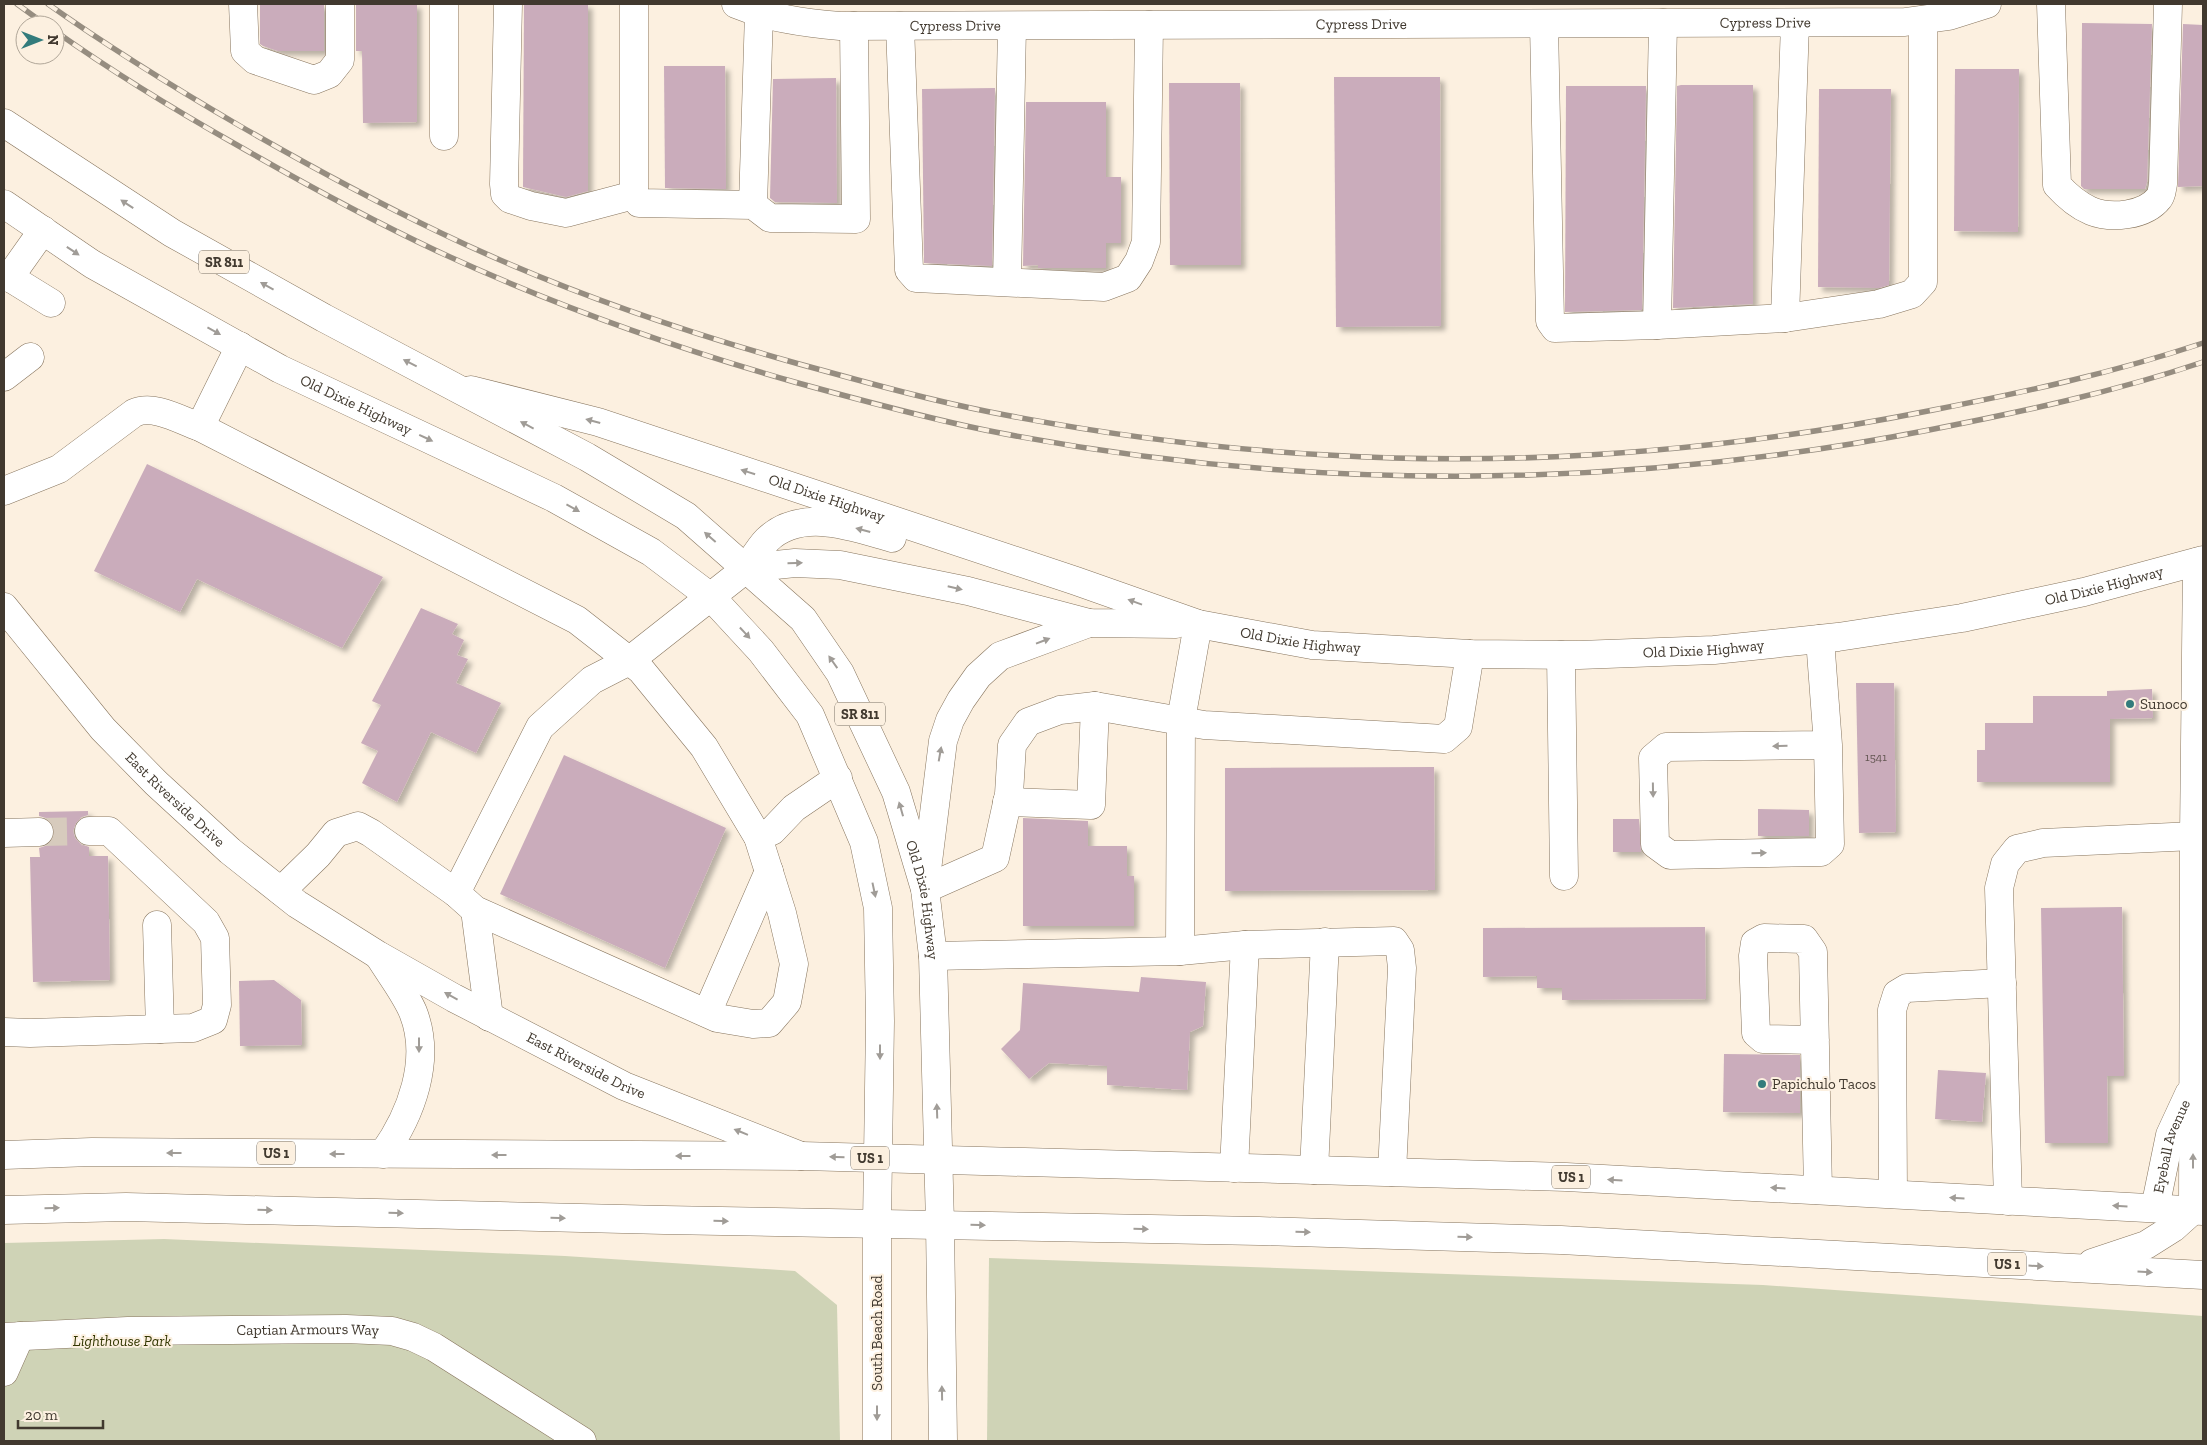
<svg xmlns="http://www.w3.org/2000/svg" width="2207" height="1445" font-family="'Zilla Slab',serif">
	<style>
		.green { fill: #cfd3b6 }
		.building { fill: #caacbb; filter: url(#shadow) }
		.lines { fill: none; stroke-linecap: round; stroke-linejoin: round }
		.minor-tunnel { stroke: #d7cbbd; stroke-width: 28; stroke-dasharray: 28 14; stroke-linecap: butt }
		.minor-casing { stroke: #87755e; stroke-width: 29 }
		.major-casing { stroke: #87755e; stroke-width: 29 }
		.minor { stroke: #fff; stroke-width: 28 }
		.major { stroke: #fff; stroke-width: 28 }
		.rail-casing { stroke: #968d80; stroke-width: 5.5 }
		.rail { stroke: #fcf0e0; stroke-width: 4; stroke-dasharray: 11; stroke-linecap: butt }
		.oneway { fill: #a09c97 }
		.poi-dot { fill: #337c7c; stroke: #fcf0e0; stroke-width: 2 }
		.labels { text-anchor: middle; stroke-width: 4; stroke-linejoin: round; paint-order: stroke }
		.number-label { font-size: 12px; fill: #635652 }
		.shield { fill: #fcf0e0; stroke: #797064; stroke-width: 1 }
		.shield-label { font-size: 14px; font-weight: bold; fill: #41392f }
		.street-label { font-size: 15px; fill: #41392f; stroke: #fcf0e0 }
		.poi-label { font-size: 15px; fill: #41392f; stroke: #fcf0e0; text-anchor: start }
		.park-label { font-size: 15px; font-style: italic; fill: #333702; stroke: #fcf0e0 }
	</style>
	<defs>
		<filter id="shadow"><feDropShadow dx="4.5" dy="4.5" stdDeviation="2.5" flood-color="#0004"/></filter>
	</defs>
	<rect width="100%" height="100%" fill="#fcf0e0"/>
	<g class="green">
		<polygon points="164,1239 565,1256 795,1271 837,1305 840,1441 4,1441 4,1243"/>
		<polygon points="989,1258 1763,1285 2203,1316 2203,1441 987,1441"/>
	</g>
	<g class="building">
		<polygon points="260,4 324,4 324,51 278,51 263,46 260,44"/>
		<polygon points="356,4 417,4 417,122 363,123 362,51 356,51"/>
		<polygon points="524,4 588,4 588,191 566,197 523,187"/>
		<polygon points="2082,23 2152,24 2147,182 2145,189 2084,189 2081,186"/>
		<polygon points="2183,24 2203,25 2203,186 2178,187"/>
		<polygon points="664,66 725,66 726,189 665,188"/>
		<polygon points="1955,69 2019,69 2018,232 1954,231"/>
		<polygon points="1334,77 1440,77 1441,326 1336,327"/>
		<polygon points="836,78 837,203 775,202 770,198 773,79"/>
		<polygon points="1169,83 1240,83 1241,265 1170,265"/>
		<polygon points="1681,85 1753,85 1753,304 1673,308 1677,86"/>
		<polygon points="1566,86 1646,86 1642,310 1565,312"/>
		<polygon points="995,88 992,266 924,263 922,89"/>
		<polygon points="1819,89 1891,89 1889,285 1879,288 1818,287"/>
		<polygon points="1026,102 1106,102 1106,177 1121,177 1121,243 1106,243 1106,268 1038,268 1038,265 1023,266"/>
		<polygon points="147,464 383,577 342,648 197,579 180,612 94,571"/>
		<polygon points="421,608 458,624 452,634 464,640 457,655 468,659 456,683 501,703 476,753 431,732 397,802 362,783 378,751 361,743 381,705 372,701"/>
		<polygon points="1856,683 1894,683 1896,832 1859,833"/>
		<polygon points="2152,689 2153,718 2110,719 2110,782 1977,782 1977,750 1985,750 1985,723 2033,723 2033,696 2107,696 2107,691"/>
		<polygon points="564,755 726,828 665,968 500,894"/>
		<polygon points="1434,767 1435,890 1225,891 1225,768"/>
		<polygon points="1758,809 1809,810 1809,836 1758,836"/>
		<polygon points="88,811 88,815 82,817 76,823 73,831 75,838 81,844 89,847 89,856 108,856 110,980 33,982 30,857 40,857 39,848 48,845 52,840 55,832 52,823 46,818 39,816 39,812"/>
		<polygon points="1023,818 1088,821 1088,846 1127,846 1127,876 1134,876 1134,926 1023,926"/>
		<polygon points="1613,819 1639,819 1641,852 1613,852"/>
		<polygon points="2122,907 2124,1076 2107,1076 2108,1143 2045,1143 2041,908"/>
		<polygon points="1705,927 1706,999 1562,1000 1562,988 1537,988 1537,976 1483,977 1483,928"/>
		<polygon points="1141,977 1206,982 1203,1026 1190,1032 1187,1090 1107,1085 1107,1066 1049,1063 1029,1079 1001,1049 1020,1030 1023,983 1139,992"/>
		<polygon points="274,980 301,1000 302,1045 240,1046 239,981"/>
		<polygon points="1724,1054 1800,1055 1800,1113 1723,1112"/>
		<polygon points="1938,1070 1986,1073 1982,1122 1935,1119"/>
	</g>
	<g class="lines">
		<polyline class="minor-tunnel" points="39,832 89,831"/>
		<g class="minor-casing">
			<g id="minor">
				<polyline points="243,4 245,51 255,60 314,80 329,74 340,60 340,4"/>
				<polyline points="508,4 504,184 505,194 510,199 531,206 566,213 634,195"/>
				<polyline points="634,4 634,195 639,203 753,205 770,218 856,219 854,26"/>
				<path id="s1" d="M736,4C770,18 803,23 840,26L1905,22L1949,16L1987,4"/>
				<path d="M2051,4L2057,185C2067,196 2077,205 2091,211C2111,219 2145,216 2159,198C2162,195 2162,188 2163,184L2168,4"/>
				<polyline points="1544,24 1550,321 1555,328 1657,325 1785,318 1879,304 1912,294 1923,282 1923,20"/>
				<polyline points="900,26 909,270 916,278 1104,287 1128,278 1139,261 1146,242 1149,25"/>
				<polyline points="444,136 444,4"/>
				<polyline points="753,205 759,13"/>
				<polyline points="4,274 51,303"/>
				<polyline points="9,278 43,230"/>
				<polyline points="1007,282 1012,26"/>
				<polyline points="1785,318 1795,23"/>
				<polyline points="1657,325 1663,23"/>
				<polyline points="4,377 30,357"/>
				<path id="s2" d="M471,390L598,422L1076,581L1198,624L1312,645L1470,654L1579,655L1714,650L1838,637L1962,618L2084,592L2203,560"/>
				<polyline points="200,427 240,346"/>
				<path d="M4,491L59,469L134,413C154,404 180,420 200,427L577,620L641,670L704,747L758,837L782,913L794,964L787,1002L769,1023L753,1024L717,1018L475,910L456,893L371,833L358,826L336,833L318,855L281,891"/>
				<path d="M747,568C753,559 759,548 767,540C801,507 853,527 892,538"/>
				<path id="s3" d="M4,607L103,729L156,783L230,851L297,904L378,955L454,998L624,1086L801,1156"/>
				<polyline points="1820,639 1828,745 1830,844 1821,852 1670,855 1655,844 1653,758 1666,747 1828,745"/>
				<polyline points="1561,655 1564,876"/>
				<polyline points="1007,802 1091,805 1095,706"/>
				<polyline points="4,833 39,832"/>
				<polyline points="758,837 772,831 794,808 838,778"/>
				<polyline points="925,889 995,858 1009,794 1012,745 1028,722 1060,710 1095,706 1204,725 1444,739 1458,727 1470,654"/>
				<polyline points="456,893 540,727 592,680 629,661 747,568 795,563 840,565 968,591 1089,623 1176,624"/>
				<polyline points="475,910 489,1017"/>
				<polyline points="157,925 160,1029"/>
				<polyline points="1180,951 1181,720 1198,624"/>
				<path d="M379,956C390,974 405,993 413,1012C432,1060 411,1115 383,1154"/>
				<polyline points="933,956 1180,951 1245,945 1394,941 1400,950 1402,968 1392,1172"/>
				<polyline points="707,1013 769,871"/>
				<polyline points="4,1032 30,1033 193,1028 213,1020 217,1005 215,938 206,922 109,831 89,831"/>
				<polyline points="1815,1040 1763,1039 1756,1033 1753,956 1755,943 1764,938 1804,939 1813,952 1818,1190"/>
				<polyline points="1234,1168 1245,945"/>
				<polyline points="1314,1170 1325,942"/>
				<polyline points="1893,1194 1892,1010 1897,994 1907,988 2002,983"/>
				<polyline points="2008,1201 1999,888 2005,864 2017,849 2043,843 2194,836"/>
				<path id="s4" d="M2155,1208L2170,1135L2189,1094"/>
				<polyline points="2193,1210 2194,836 2197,562"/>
				<polyline points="940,1224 943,1441"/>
				<path id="s5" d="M4,1337L128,1331L346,1329L392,1331L413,1337L434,1347L582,1441"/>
				<polyline points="4,1372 20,1336"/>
				<polyline points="877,1441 877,1224"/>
			</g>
		</g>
		<g class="major-casing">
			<g id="major">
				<path id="s6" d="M4,123L172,233L324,318L587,457L686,516L803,619L840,673L896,792L925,889L933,956L940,1224"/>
				<path id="s7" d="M4,204L92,264L280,369L554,498L651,552L712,598L761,651L810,715L864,842L878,908L880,1021L877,1224"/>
				<polyline points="926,878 943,741 950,720 961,700 978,676 1000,656 1089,623"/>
				<polyline points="4,1155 92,1152 802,1156 1314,1170 1566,1177 2203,1211"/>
				<polyline points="4,1210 126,1207 664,1220 1259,1231 1561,1240 2203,1275"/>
				<polyline points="2092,1263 2146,1245 2173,1228 2193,1210"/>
			</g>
		</g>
		<use href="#minor" class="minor"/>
		<use href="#major" class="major"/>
		<g class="rail-casing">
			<g id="rail">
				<polyline points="17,4 46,25"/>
				<path d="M48,4C110,48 175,88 240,126C306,164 372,200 441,233C553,287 672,328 792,362C858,380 924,399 990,412C1101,434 1216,449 1328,455C1528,467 1732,450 1928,411C2021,393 2113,373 2203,343"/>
				<path d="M55,31C113,72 175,110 237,145C303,183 369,219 437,251C553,305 675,348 798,383C860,400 922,417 985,430C1295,492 1618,491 1929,430C2021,412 2114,392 2203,362"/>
			</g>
		</g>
		<use href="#rail" class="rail"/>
	</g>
	<defs><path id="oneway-solid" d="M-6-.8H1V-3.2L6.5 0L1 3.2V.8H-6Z" transform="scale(1.25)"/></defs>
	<g class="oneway">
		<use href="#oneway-solid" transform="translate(127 204) rotate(-147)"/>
		<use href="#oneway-solid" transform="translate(73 251) rotate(34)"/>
		<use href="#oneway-solid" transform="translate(267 286) rotate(-151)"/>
		<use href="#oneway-solid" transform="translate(214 331) rotate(29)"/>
		<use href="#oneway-solid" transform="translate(410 363) rotate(-153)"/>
		<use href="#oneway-solid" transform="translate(593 421) rotate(-165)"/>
		<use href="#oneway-solid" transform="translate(527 425) rotate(-152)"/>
		<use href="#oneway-solid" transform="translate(426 438) rotate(25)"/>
		<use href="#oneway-solid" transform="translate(748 472) rotate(-162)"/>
		<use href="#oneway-solid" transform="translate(573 508) rotate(29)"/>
		<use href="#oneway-solid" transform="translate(863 530) rotate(-165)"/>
		<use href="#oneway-solid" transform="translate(710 537) rotate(-139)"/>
		<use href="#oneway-solid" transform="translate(795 563) rotate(-2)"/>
		<use href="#oneway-solid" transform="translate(955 588) rotate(13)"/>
		<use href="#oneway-solid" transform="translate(1135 602) rotate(-160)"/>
		<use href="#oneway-solid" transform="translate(745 633) rotate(47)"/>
		<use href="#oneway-solid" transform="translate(1043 641) rotate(-21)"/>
		<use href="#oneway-solid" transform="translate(833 662) rotate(-125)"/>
		<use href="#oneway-solid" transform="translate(1780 746) rotate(179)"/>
		<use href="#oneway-solid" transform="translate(940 754) rotate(-80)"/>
		<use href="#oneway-solid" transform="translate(1653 790) rotate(89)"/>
		<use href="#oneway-solid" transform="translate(901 809) rotate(-106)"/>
		<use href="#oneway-solid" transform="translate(1759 853) rotate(-1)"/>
		<use href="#oneway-solid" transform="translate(874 890) rotate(78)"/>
		<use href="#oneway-solid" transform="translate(451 996) rotate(-151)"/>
		<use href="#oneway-solid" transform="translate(419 1045) rotate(90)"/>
		<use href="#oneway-solid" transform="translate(880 1052) rotate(90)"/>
		<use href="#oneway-solid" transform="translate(937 1111) rotate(-92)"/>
		<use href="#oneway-solid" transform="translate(741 1132) rotate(-158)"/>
		<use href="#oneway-solid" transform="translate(174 1153) rotate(-180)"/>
		<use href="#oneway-solid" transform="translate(337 1154) rotate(-180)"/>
		<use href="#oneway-solid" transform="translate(499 1155) rotate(-180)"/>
		<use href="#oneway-solid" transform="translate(683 1156) rotate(-180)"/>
		<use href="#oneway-solid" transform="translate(837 1157) rotate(-179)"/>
		<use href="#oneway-solid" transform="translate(2193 1161) rotate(-90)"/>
		<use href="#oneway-solid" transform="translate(1615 1180) rotate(-177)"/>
		<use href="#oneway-solid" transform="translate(1778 1188) rotate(-177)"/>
		<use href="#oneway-solid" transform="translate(1957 1198) rotate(-177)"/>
		<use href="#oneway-solid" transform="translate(2120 1206) rotate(-177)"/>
		<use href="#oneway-solid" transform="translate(52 1208) rotate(-1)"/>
		<use href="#oneway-solid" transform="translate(265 1210) rotate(1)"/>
		<use href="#oneway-solid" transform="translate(396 1213) rotate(2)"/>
		<use href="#oneway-solid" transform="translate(558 1218) rotate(2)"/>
		<use href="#oneway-solid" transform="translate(721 1221) rotate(1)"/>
		<use href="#oneway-solid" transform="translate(978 1225) rotate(2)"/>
		<use href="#oneway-solid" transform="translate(1141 1229) rotate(1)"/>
		<use href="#oneway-solid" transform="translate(1303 1232) rotate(2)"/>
		<use href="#oneway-solid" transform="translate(1465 1237) rotate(2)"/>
		<use href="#oneway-solid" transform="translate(2036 1266) rotate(3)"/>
		<use href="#oneway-solid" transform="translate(2145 1272) rotate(3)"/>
		<use href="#oneway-solid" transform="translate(942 1393) rotate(-91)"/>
		<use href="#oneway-solid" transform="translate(877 1413) rotate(90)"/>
	</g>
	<g class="poi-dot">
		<circle cx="2130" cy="704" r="5"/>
		<circle cx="1762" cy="1084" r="5"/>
	</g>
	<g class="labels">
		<g class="number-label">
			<text x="1876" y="761">1541</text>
		</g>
		<g class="shield">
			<rect x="199" y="250.5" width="50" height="23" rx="4"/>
			<rect x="835" y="702.5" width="50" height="23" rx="4"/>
			<rect x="257" y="1141.5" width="38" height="23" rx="4"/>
			<rect x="851" y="1146.5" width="38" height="23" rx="4"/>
			<rect x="1552" y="1165.5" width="38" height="23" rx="4"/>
			<rect x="1988" y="1252.5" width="38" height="23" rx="4"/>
		</g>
		<g class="shield-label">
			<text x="224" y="267">SR 811</text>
			<text x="860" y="719">SR 811</text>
			<text x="276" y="1158">US 1</text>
			<text x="870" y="1163">US 1</text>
			<text x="1571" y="1182">US 1</text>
			<text x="2007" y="1269">US 1</text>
		</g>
		<g class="street-label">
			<text dy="5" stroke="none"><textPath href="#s1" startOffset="1032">Cypress Drive</textPath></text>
			<text dy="5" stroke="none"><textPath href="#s1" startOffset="628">Cypress Drive</textPath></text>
			<text dy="5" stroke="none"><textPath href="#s1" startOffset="222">Cypress Drive</textPath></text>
			<text dy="5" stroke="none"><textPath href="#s7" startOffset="406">Old Dixie Highway</textPath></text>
			<text dy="5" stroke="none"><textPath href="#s2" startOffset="372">Old Dixie Highway</textPath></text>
			<text dy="5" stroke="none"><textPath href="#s2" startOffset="1678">Old Dixie Highway</textPath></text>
			<text dy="5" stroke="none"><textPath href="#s2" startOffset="868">Old Dixie Highway</textPath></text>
			<text dy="5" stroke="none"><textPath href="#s2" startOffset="1272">Old Dixie Highway</textPath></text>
			<text dy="5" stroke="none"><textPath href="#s3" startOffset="258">East Riverside Drive</textPath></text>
			<text dy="5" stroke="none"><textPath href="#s6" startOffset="1252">Old Dixie Highway</textPath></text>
			<text dy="5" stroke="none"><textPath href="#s3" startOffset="750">East Riverside Drive</textPath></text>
			<text dy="5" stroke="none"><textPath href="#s4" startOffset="64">Eyeball Avenue</textPath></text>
			<text dy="5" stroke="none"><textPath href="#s5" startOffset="304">Captian Armours Way</textPath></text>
			<text transform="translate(877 1333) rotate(-90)" y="5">South Beach Road</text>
		</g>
		<g class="poi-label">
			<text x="2140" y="709">Sunoco</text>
			<text x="1772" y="1089">Papichulo Tacos</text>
		</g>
		<g class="park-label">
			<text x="122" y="1346">Lighthouse Park</text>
		</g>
	</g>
	<rect width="2207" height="1445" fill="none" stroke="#41392f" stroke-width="10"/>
	<g transform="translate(40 40) rotate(90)"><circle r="24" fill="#fcf0e0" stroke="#b1a799"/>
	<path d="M0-4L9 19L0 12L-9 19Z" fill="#337c7c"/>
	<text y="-8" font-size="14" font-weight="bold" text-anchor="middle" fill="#41392f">N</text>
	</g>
	<path d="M18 1420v8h85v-8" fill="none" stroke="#41392f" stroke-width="2.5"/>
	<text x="25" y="1420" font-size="15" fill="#41392f" stroke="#fcf0e0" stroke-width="4" paint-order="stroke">20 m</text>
</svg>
